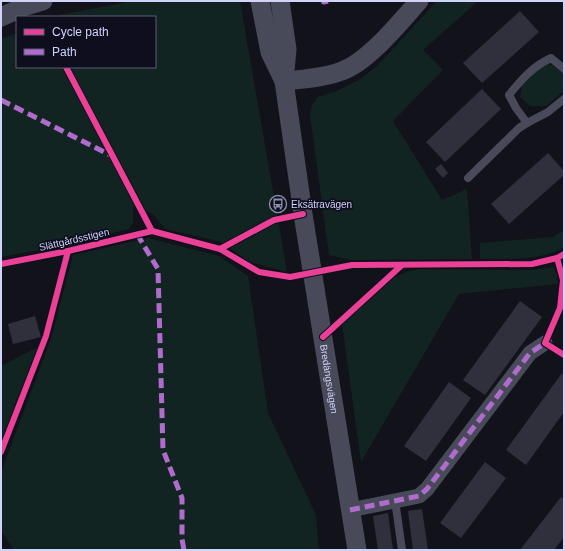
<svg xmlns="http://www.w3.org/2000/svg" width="565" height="551" font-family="Helvetica,sans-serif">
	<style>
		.green { fill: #122422 }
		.building { fill: #30303c }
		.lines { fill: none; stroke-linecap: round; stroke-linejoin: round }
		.service { stroke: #484a5a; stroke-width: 8 }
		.minor { stroke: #484a5a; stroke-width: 15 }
		.tertiary { stroke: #484a5a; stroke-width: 19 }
		.quiet { stroke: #b06ccc; stroke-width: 5; stroke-dasharray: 10 5; stroke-linecap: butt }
		.cycleway-casing { stroke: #0e0e1e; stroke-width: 8 }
		.cycleway { stroke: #ea4096; stroke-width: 6 }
		.labels { text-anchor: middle; stroke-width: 3.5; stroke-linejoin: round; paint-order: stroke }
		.poi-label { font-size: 10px; fill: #d0d3fa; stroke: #0e0e1e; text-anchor: start }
		.street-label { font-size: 10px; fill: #d0d3fa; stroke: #0e0e1e }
	</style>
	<rect width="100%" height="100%" fill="#12121a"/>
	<g class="green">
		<polygon points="134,1 240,1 287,272 249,262 222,242 165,229 153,214 133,207 133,223 129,229 50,248 1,257 1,39 17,33 17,67 155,67 155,17 56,17 64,14"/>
		<polygon points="437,1 478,1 423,50 443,70 393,121 442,200 467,189 472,259 351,260 329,255 310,115 312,105 318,97 337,91 362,78 377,66"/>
		<polygon points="545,64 552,65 563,74 564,91 546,106 530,106 520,97 523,82"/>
		<path d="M564,230V247C540,262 507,258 480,259V243L553,237Z"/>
		<polygon points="148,238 219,256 248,276 268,413 316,515 319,550 14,550 1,531 1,472 51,339 73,255"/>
		<polygon points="553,267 557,274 558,284 459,294 361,462 342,324 393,278 406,272 420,269 533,270"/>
		<polygon points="40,346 1,443 1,366"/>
	</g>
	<g class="building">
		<polygon points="520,11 539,32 482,83 463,63"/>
		<polygon points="482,89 501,109 445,162 426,142"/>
		<polygon points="548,153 564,171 564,175 509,224 491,204"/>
		<polygon points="441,164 448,173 443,178 435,169"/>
		<polygon points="520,301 542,317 485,395 463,380"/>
		<polygon points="35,316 41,337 13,344 8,324"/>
		<polygon points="562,373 564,375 564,412 526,465 506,450"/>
		<polygon points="449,382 471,398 426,461 404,446"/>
		<polygon points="485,462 506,478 461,538 440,523"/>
		<polygon points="561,497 564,499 564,537 554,550 520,550"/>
		<polygon points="422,509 428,550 413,550 408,511"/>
		<polygon points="388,513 393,550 378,550 373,516"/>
	</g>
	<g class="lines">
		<g class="service">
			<path d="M564,69L551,58C533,66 521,80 509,95L516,108L527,123L548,112L564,99"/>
			<polyline points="468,178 519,128 527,123"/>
			<polyline points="395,500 402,550"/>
		</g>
		<polyline class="minor" points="350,510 419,496 427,489 530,353 545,343"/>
		<g class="tertiary">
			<polyline points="260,1 270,52 284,81"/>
			<path id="s1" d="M280,1L287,49L284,81L303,214L357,550"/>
			<polyline points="1,17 23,7 43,1"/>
			<path d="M284,81C303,79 324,78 342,71C368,62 400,22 419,1"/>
		</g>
		<g class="quiet">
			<polyline points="322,1 324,2 328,1"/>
			<polyline points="1,100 112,156"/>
			<polyline points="137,234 158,269 163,450 182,498 182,539 184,550"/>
			<polyline points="350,510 419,496 427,489 530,353 545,343"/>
		</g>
		<g class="cycleway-casing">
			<g id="cycleway">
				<polyline points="66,67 152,231 220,249 259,272 290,277 352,265 532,264 557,258 564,254"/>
				<polyline points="220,249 274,220 303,214"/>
				<polyline points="557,258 563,280 560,308 545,343 564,355"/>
				<polyline points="1,264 68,251 152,231"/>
				<polyline points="323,337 402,265"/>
				<polyline points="1,452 46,336 68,251"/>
			</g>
		</g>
		<use href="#cycleway" class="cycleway"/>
	</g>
	<defs>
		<g id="bus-ring" transform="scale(0.9)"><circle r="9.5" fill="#0e0e1e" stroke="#8e8fac" stroke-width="1.5"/><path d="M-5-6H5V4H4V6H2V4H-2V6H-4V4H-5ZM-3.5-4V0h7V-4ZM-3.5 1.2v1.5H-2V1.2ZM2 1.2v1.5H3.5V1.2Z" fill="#8e8fac"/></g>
	</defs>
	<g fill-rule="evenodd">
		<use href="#bus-ring" x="278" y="204"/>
	</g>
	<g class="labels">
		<g class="poi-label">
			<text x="291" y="208">Eksätravägen</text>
		</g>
		<g class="street-label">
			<text transform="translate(74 239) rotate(-13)" y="4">Slättgårdsstigen</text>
			<text dy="4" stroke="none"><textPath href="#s1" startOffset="382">Bredängsvägen</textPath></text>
		</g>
	</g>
	<rect width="565" height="551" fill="none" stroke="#d0d3fa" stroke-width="4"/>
	<rect x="16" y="16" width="140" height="52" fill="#0e0e1e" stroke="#5c5d76"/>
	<rect x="24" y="29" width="20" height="6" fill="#ea4096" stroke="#5c5d76"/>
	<text x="52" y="36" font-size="12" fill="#d0d3fa">Cycle path</text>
	<rect x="24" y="49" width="20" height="6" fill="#b06ccc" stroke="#5c5d76"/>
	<text x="52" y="56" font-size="12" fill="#d0d3fa">Path</text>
</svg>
